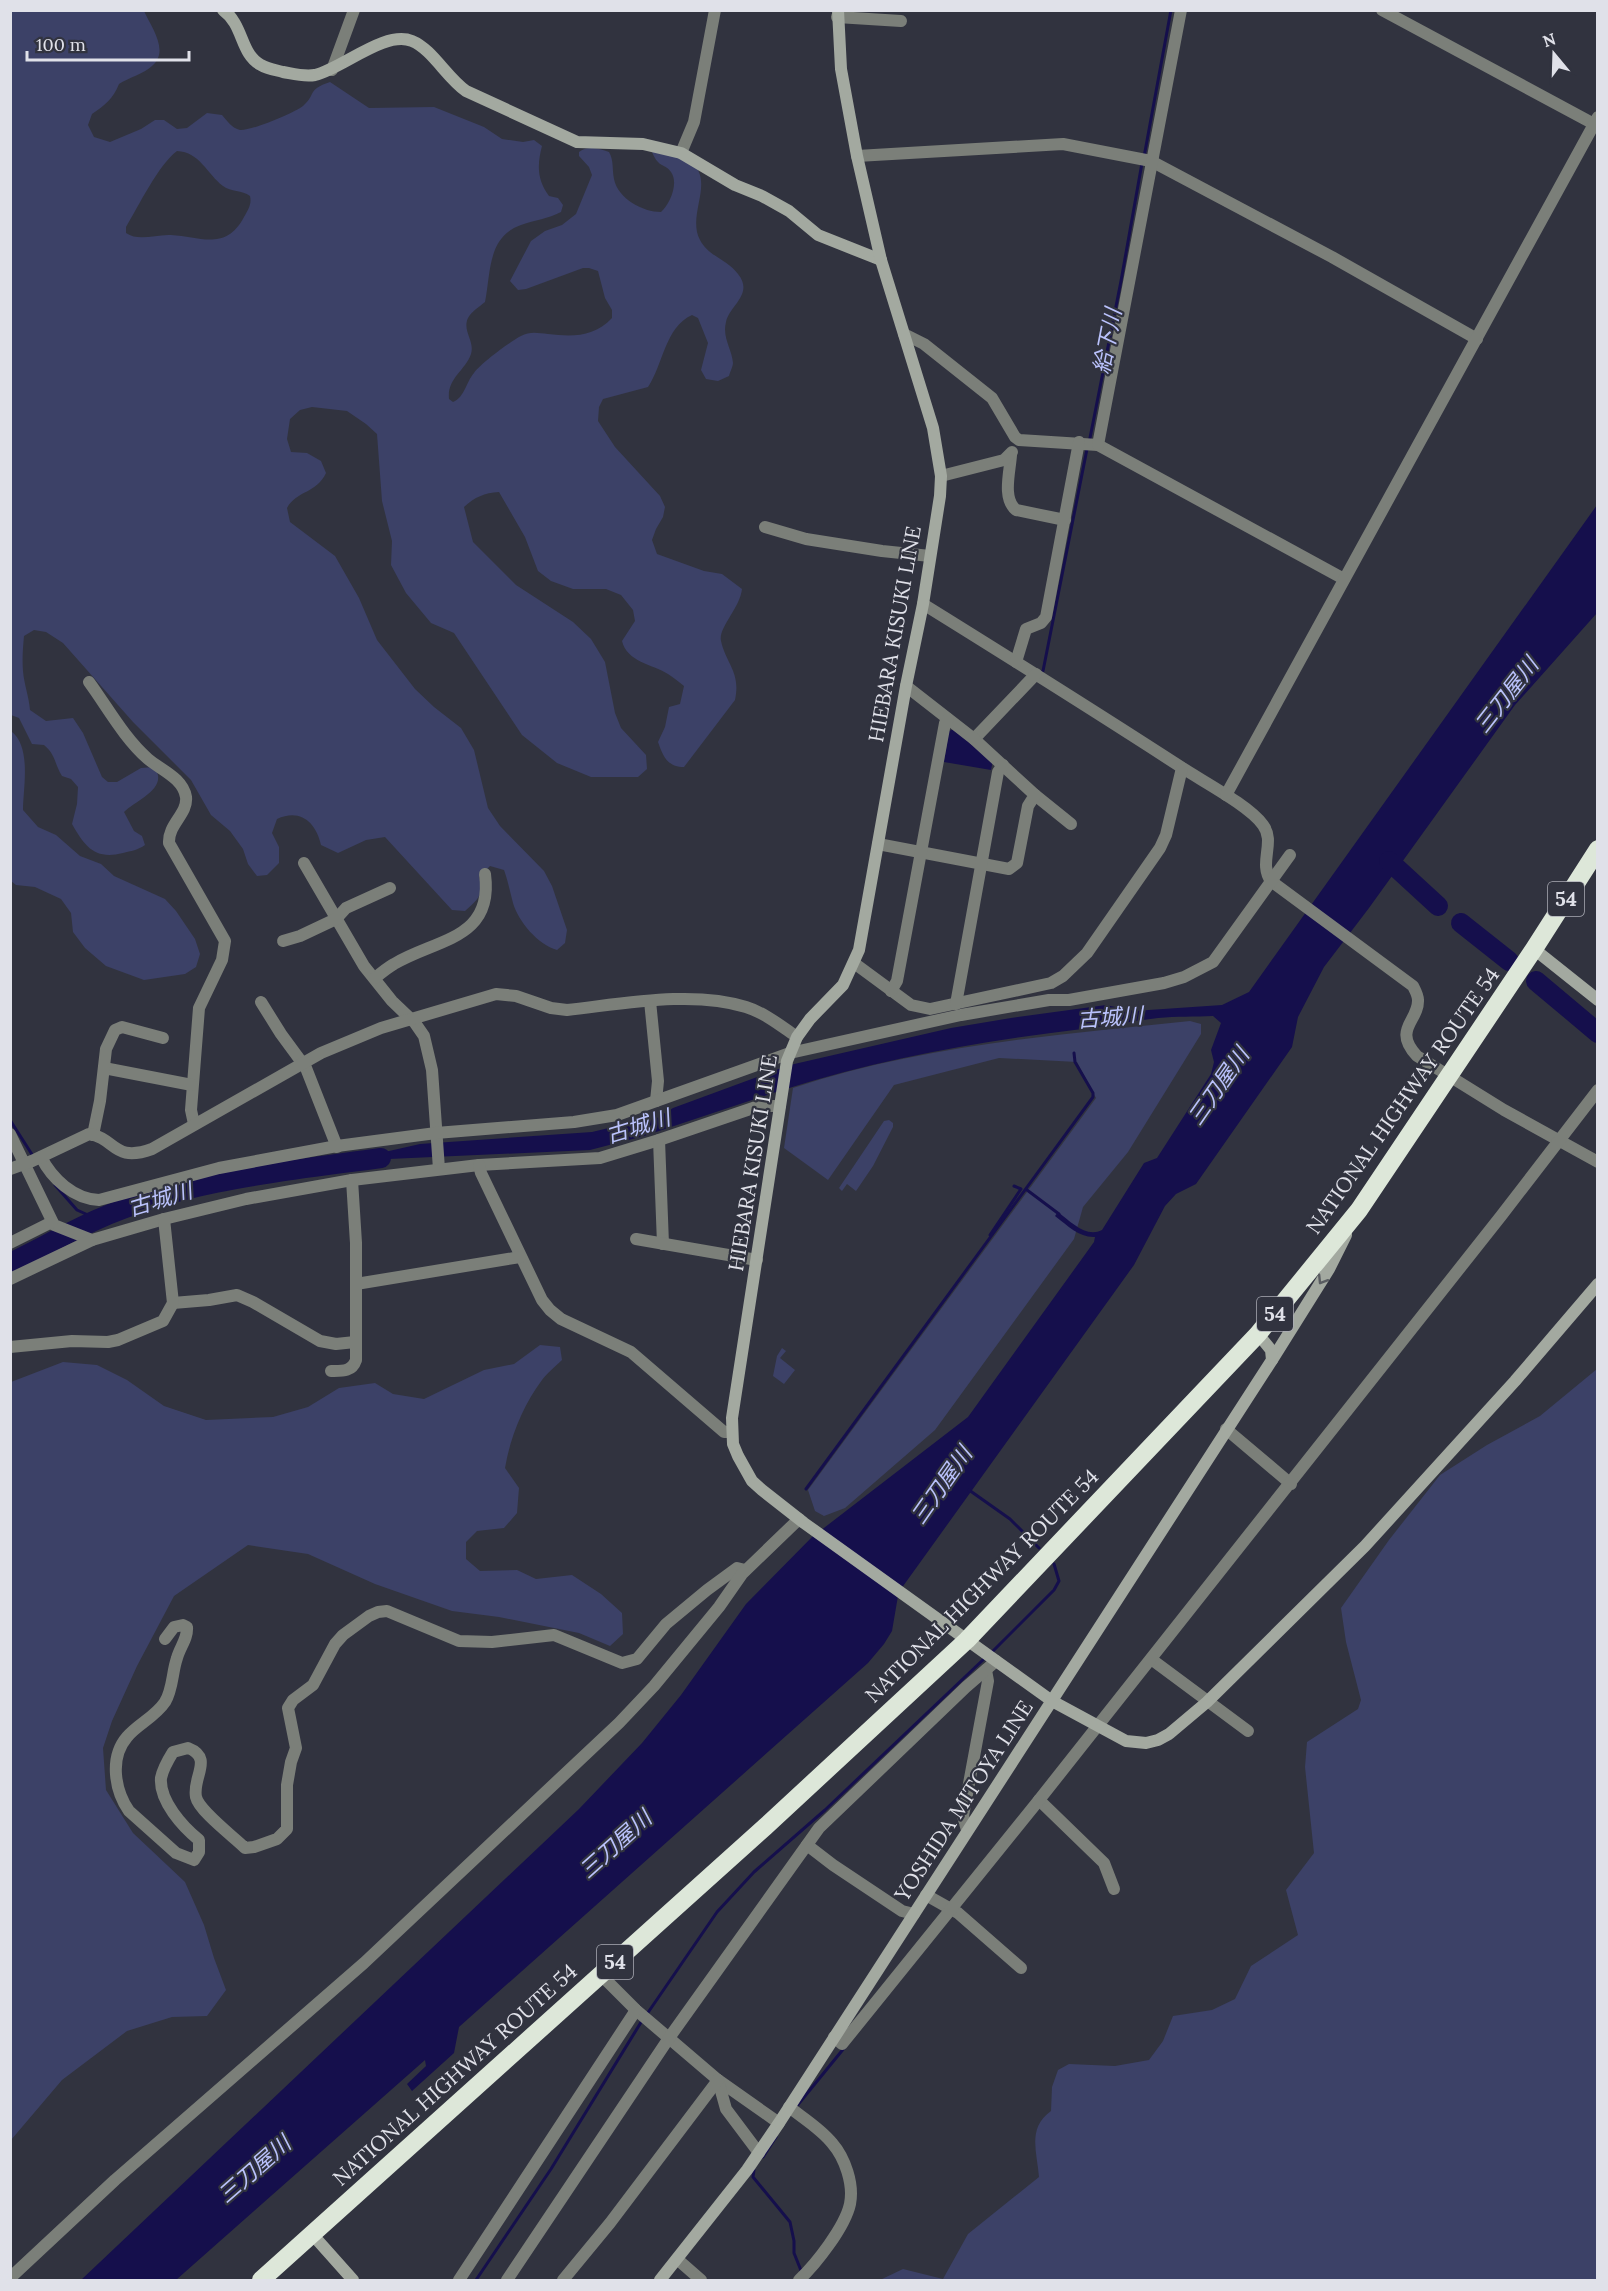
<svg xmlns="http://www.w3.org/2000/svg" width="1608" height="2291" font-family="Lora,'Noto Sans JP',serif">
	<style>
		.green { fill: #3c4167; fill-rule: evenodd }
		.water { fill: #150f4c }
		.lines { fill: none; stroke-linecap: round; stroke-linejoin: round }
		.stream { stroke: #150f4c; stroke-width: 3 }
		.river { stroke: #150f4c; stroke-width: 20 }
		.street { stroke: #7b7f79; stroke-width: 12 }
		.secondary { stroke: #a3a9a0; stroke-width: 12 }
		.highway { stroke: #dde7d9; stroke-width: 18 }
		.oneway { stroke: #595c61 }
		.labels { text-anchor: middle; stroke-width: 4.5; stroke-linejoin: round; paint-order: stroke }
		.shield { fill: #31333f; stroke: #acadb6; stroke-width: 1.5 }
		.shield-label { font-size: 20px; font-weight: bold; fill: #e0e1e9 }
		.street-label { font-size: 21px; fill: #e0e1e9; stroke: #31333f }
		.water-label { font-size: 22px; font-style: italic; fill: #bac2fc; stroke: #31333f }
	</style>
	<rect width="100%" height="100%" fill="#31333f"/>
	<g class="green">
		<path d="M10,11H144C151,27 170,51 152,66C145,73 128,78 119,84C113,99 105,105 92,114L88,125L94,137L110,142L141,129L155,120H164L177,129L187,128L207,113L222,115C227,121 232,128 240,130C251,131 294,113 303,106C317,94 306,90 330,82L369,108L434,107L484,127L502,139L523,142L534,140L542,146C537,165 537,180 549,196L558,198L563,205L561,212C548,219 535,220 521,225C487,237 491,273 485,302C479,307 472,311 468,318C462,331 475,341 471,354C465,371 447,378 449,399L453,402C465,397 466,382 474,373C480,364 511,341 521,336C530,331 538,333 548,334C573,337 594,337 612,318V310L605,298L598,271L589,268H583L526,289L518,290L510,281L531,241L545,231L562,225L576,214L592,175L589,167L579,156V152C589,145 599,149 609,152C614,161 612,169 614,179C618,199 643,212 661,212C670,204 679,183 671,172C665,163 659,169 652,152L655,150C664,153 687,158 694,165C713,184 687,216 700,240C708,256 728,260 738,274C754,294 730,305 726,322C722,338 732,349 733,363C733,366 730,372 729,376L718,381L706,379L701,370L708,343L698,318L692,315C665,327 663,365 648,387L603,399L599,407L598,421L615,447L660,496L665,507L663,517L656,529L652,540L657,554L704,571L722,574L742,589C740,608 718,628 721,641C726,664 741,672 735,700L684,767C667,767 663,756 658,742L665,727L669,707L680,704L684,686C679,682 674,678 668,674C652,664 627,662 622,641L635,621L633,610L621,595L606,589H573L551,581L538,571L525,537L499,492C484,493 475,497 464,507L473,542L516,585L573,622L591,639L605,662L615,713L621,728L646,755L647,769L638,777H591L557,763L522,735L454,633L431,623L406,593L391,565L392,541L382,501L377,434L366,424L347,411L312,407L300,410L290,419L287,439L291,452L307,453L321,461L326,473C316,494 297,490 287,508L290,522L335,556L359,598L377,640L415,689L434,707L461,728L474,750L488,808L500,826L544,871L552,886L567,930L565,943L557,950C538,945 518,921 513,903C510,892 508,881 504,870L490,866L479,877C485,895 477,900 465,911L452,910L385,837L366,840L338,853L321,845C316,822 300,808 277,819L272,833L279,847V863L267,875L257,876L248,864L243,849L230,831L211,815L191,780L133,722L63,643L46,632L34,630L24,636C23,647 22,659 23,671C24,684 29,697 30,710L46,721L73,718L83,733L102,777L108,782H117L141,768L154,767C170,788 136,800 124,812L134,831L142,836L145,845C138,850 131,851 123,853C95,860 85,847 72,824L77,804L78,787L71,779L62,776C54,763 56,755 44,745L32,744L19,718L11,715ZM177,151C200,152 207,174 223,186C231,192 242,190 250,196C252,204 248,210 244,217C226,251 201,237 171,235C156,234 139,242 126,233V227C138,207 159,164 177,151Z"/>
		<path d="M11,731C32,747 23,788 23,810L38,827L56,835L80,856L101,864L114,876L165,899L176,911L195,939L200,954L196,967L185,974L144,980L106,966L85,948L73,932L71,913L61,899L35,887L16,885L11,881Z"/>
		<path d="M1190,1021L1201,1024V1034L1128,1152L1083,1207L1074,1239L935,1430L845,1508L824,1516L815,1511L808,1490L1096,1098L1077,1062L999,1058L894,1085L828,1180L784,1148L793,1088C922,1045 1056,1035 1190,1021Z"/>
		<polygon points="889,1120 893,1123 893,1127 873,1166 856,1191 847,1184 842,1191 839,1188 884,1121"/>
		<path d="M540,1345L560,1347L562,1360C555,1367 547,1373 542,1380C523,1405 510,1438 505,1468L519,1488L517,1513L504,1528L477,1531L466,1542V1559L480,1571L517,1570L536,1579L572,1575L601,1594L622,1613L623,1634L610,1646L579,1633L499,1617L452,1611L375,1584L308,1554L248,1545L174,1596L137,1666L112,1721L103,1748L106,1790L133,1833L185,1882L204,1925L214,1958L226,1990L207,2016L172,2017L127,2031L62,2080L11,2140V1382L63,1362L97,1365L127,1380L164,1406L206,1420L273,1417L308,1407L339,1388L375,1383L393,1394L424,1399L484,1370L514,1364Z"/>
		<polygon points="782,1348 786,1351 780,1358 795,1370 784,1384 773,1376 777,1356"/>
		<path d="M1597,1369V2280H880L903,2269L943,2279L968,2234L1039,2177C1037,2152 1027,2128 1051,2111L1052,2087L1058,2070L1069,2064L1115,2066L1149,2060L1163,2041L1173,2016L1212,2010L1235,1999L1251,1966L1298,1935L1286,1890L1314,1853L1305,1767L1307,1742L1358,1709L1361,1700L1346,1642L1341,1608L1389,1540L1440,1475L1487,1445L1540,1416Z"/>
	</g>
	<g class="water">
		<path d="M1597,505V613L1515,705L1369,908L1324,967L1298,1017L1292,1047L1196,1184L1176,1194L1165,1206L1134,1265L901,1589L820,1531L968,1417L1094,1242L1095,1237C1080,1238 1068,1226 1055,1216L1058,1212C1071,1222 1086,1238 1102,1230L1144,1163L1157,1158L1211,1074L1214,1062L1211,1050L1221,1023L1213,1016C1195,1017 1176,1016 1158,1018C1133,1021 1107,1026 1082,1029C981,1041 883,1058 786,1089L790,1065L951,1028L1011,1018L1106,1005L1134,1011L1222,1005L1249,992Z"/>
		<polygon points="954,729 993,760 991,770 944,762 949,731"/>
		<polygon points="784,1067 779,1091 644,1136 590,1150 345,1161 420,1144 592,1132 621,1125 630,1126 657,1118 673,1108"/>
		<polygon points="815,1534 898,1596 892,1631 884,1644 868,1663 459,2027 454,2053 412,2091 407,2084 426,2066 425,2060 176,2280 81,2280 579,1809 642,1743 681,1695 746,1604"/>
	</g>
	<g class="lines">
		<g class="stream">
			<polyline points="1144,157 1171,10"/>
			<polyline points="1089,443 1121,281 1142,163"/>
			<polyline points="1043,671 1087,449"/>
			<polyline points="10,1120 33,1156"/>
			<polyline points="55,1185 77,1210 97,1219"/>
			<polyline points="1027,1190 1059,1214"/>
			<polyline points="990,1235 1021,1189 1014,1186"/>
			<polyline points="806,1489 1093,1097 1093,1093 1075,1062 1074,1053"/>
			<polyline points="969,1490 1010,1519 1039,1548"/>
			<polyline points="991,1653 1054,1590 1059,1581 1054,1564"/>
			<polyline points="647,2014 717,1912 754,1872 825,1810 986,1657"/>
			<polyline points="796,2107 845,2047"/>
			<polyline points="763,2157 776,2137"/>
			<polyline points="754,2170 753,2177 790,2222 794,2241 794,2253 802,2273"/>
			<polyline points="476,2280 551,2169 643,2019"/>
		</g>
		<g class="river">
			<polyline points="1389,861 1438,906"/>
			<polyline points="1461,923 1509,961"/>
			<polyline points="1536,981 1598,1033"/>
			<path d="M10,1263C39,1249 67,1233 96,1220C184,1180 287,1171 381,1158"/>
		</g>
		<g class="street">
			<polyline points="1382,10 1594,124"/>
			<polyline points="837,17 901,21"/>
			<polyline points="332,70 354,10"/>
			<polyline points="681,153 694,122 715,10"/>
			<polyline points="857,156 1063,144 1151,161 1332,257 1477,339"/>
			<polyline points="904,334 924,344 992,398 1015,437 1019,440 1098,445 1344,579"/>
			<polyline points="1098,445 1181,10"/>
			<path d="M1011,455C1010,472 1002,498 1016,510L1065,520"/>
			<polyline points="941,476 1004,460 1012,452"/>
			<polyline points="765,527 806,539 882,551 930,556"/>
			<path d="M923,604C1010,658 1096,712 1181,767C1202,781 1250,806 1263,825C1276,842 1258,863 1271,881L1413,986C1415,990 1418,995 1418,1000C1419,1021 1392,1029 1417,1056L1504,1110L1598,1162"/>
			<polyline points="1016,662 1026,629 1041,623 1046,617 1079,442"/>
			<path d="M89,682C108,708 124,738 148,759C161,770 183,778 186,797C188,814 168,824 169,843L225,941L222,960L199,1008L191,1110L194,1124"/>
			<polyline points="974,739 1036,674"/>
			<polyline points="1035,795 1071,824"/>
			<polyline points="1226,795 1598,117"/>
			<polyline points="878,844 1009,869 1017,863 1028,806 1035,795 974,739 906,686"/>
			<polyline points="304,863 364,966 392,1001 415,1023 424,1036 432,1070 439,1169"/>
			<polyline points="283,941 300,936 336,919 346,908 390,888"/>
			<polyline points="854,963 911,1005 930,1009 1051,983 1063,976 1087,953 1160,848 1166,835 1182,768"/>
			<path d="M375,978C381,973 387,968 394,964C435,939 494,940 485,874"/>
			<polyline points="891,991 897,981 945,723 948,719"/>
			<polyline points="650,1001 658,1081 656,1101"/>
			<polyline points="261,1002 281,1034 306,1068 337,1147"/>
			<polyline points="956,1004 998,772 1003,765"/>
			<polyline points="104,1068 192,1085"/>
			<polyline points="10,1134 54,1225 92,1240 164,1219 246,1199 352,1180 479,1165 600,1158 659,1140 759,1106 780,1106"/>
			<polyline points="93,1135 100,1101 106,1049 115,1030 122,1027 163,1038"/>
			<polyline points="659,1140 663,1244"/>
			<path d="M41,1157C52,1179 74,1199 99,1200L219,1168L337,1146L436,1133L574,1122L617,1115L790,1053L961,1015L1049,1000H1069L1164,983L1184,977L1213,962L1290,855"/>
			<polyline points="479,1165 481,1173 542,1300 550,1310 561,1319 631,1352 724,1432 732,1432"/>
			<path d="M10,1169L32,1161L89,1134C116,1138 113,1163 152,1149L321,1053L381,1028L496,994L516,996L551,1008L567,1010C622,1004 693,990 746,1007C765,1013 781,1026 797,1037"/>
			<polyline points="636,1239 757,1260"/>
			<polyline points="10,1243 52,1222"/>
			<polyline points="10,1279 92,1240"/>
			<polyline points="356,1284 520,1257"/>
			<polyline points="173,1303 209,1300 237,1295 253,1302 320,1341 336,1344 355,1342"/>
			<polyline points="10,1347 72,1341 108,1342 118,1340 163,1321 173,1303 164,1219"/>
			<path d="M331,1371C342,1371 352,1372 356,1360V1243L352,1180"/>
			<polyline points="1226,1429 1291,1484"/>
			<path d="M165,1639L174,1627L183,1625L187,1627C188,1638 180,1647 177,1658C172,1672 173,1689 165,1702C155,1717 138,1724 127,1737C109,1758 115,1791 129,1811L176,1853L194,1860L199,1852V1840C183,1827 159,1801 161,1778C163,1768 168,1760 173,1752L188,1748C214,1758 192,1777 196,1797C199,1811 234,1837 245,1848L254,1847L277,1839L287,1829V1785L291,1762L296,1748L288,1708L293,1700L313,1685L335,1644L343,1635L369,1616L378,1612L387,1611L459,1641L492,1642L554,1635L622,1663L637,1659L666,1624L707,1590L737,1568L745,1570"/>
			<polyline points="1151,1659 1248,1731"/>
			<polyline points="1039,1800 1104,1863 1114,1889"/>
			<polyline points="967,1830 963,1816 988,1681 986,1670"/>
			<polyline points="807,1845 833,1865 902,1911 914,1914"/>
			<polyline points="926,1895 958,1913 1021,1968"/>
			<polyline points="601,1975 636,2010 718,2080 779,2123"/>
			<polyline points="834,2037 842,2044 1039,1800 1501,1216 1598,1090"/>
			<polyline points="718,2080 726,2109 759,2153"/>
			<path d="M789,2107C803,2118 821,2129 832,2143C845,2158 854,2184 850,2204C845,2227 816,2264 799,2280"/>
			<polyline points="677,2259 701,2280"/>
			<polyline points="10,2278 115,2180 364,1963 619,1723 654,1686 719,1607 742,1574 799,1519"/>
			<polyline points="459,2280 636,2010"/>
			<polyline points="507,2280 669,2038 819,1828 966,1687 996,1661"/>
			<polyline points="563,2280 610,2223 718,2080"/>
		</g>
		<g class="secondary">
			<path d="M223,10C244,25 240,54 261,65C268,69 276,70 283,72C294,74 304,77 315,75C343,68 385,30 412,41C432,49 447,78 466,91L577,142L643,144L681,153L735,185L762,196L789,211L818,235L881,260"/>
			<polyline points="838,10 841,69 857,156 881,260 933,428 941,476 940,496 923,604 906,686 859,950 843,985 810,1019 797,1037 787,1061 732,1418 733,1444 738,1456 752,1481 762,1490 804,1523 1052,1701 1126,1741 1146,1743 1158,1740 1169,1734 1207,1702 1365,1546 1515,1381 1598,1284"/>
			<polyline points="1534,949 1598,1000"/>
			<polyline points="1272,1360 1329,1269 1346,1235"/>
			<polyline points="312,2234 353,2280"/>
			<polyline points="660,2280 747,2170 779,2123 1272,1360 1271,1350 1258,1334"/>
		</g>
		<polyline class="highway" points="261,2280 765,1827 967,1640 1258,1334 1359,1210 1534,949 1598,849"/>
	</g>
	<defs><path id="oneway-chevron" d="M-2-3.5L2.5 0L-2 3.5" fill="none" stroke-width="1.6" stroke-linecap="round" stroke-linejoin="round" transform="scale(1.5)"/></defs>
	<use class="oneway" href="#oneway-chevron" transform="translate(1322 1280) rotate(122)"/>
	<g class="labels">
		<g class="shield">
			<rect x="1548" y="882" width="36" height="34" rx="4.5"/>
			<rect x="1257" y="1297" width="36" height="34" rx="4.5"/>
			<rect x="597" y="1945" width="36" height="34" rx="4.5"/>
		</g>
		<g class="shield-label">
			<text x="1566" y="906">54</text>
			<text x="1275" y="1321">54</text>
			<text x="615" y="1969">54</text>
		</g>
		<g class="street-label">
			<text transform="translate(895 634) rotate(-80)" y="7">HIEBARA KISUKI LINE</text>
			<text transform="translate(1403 1101) rotate(-55)" y="7">NATIONAL HIGHWAY ROUTE 54</text>
			<text transform="translate(753 1163) rotate(-81)" y="7">HIEBARA KISUKI LINE</text>
			<text transform="translate(982 1586) rotate(-45)" y="7">NATIONAL HIGHWAY ROUTE 54</text>
			<text transform="translate(964 1801) rotate(-57)" y="7">YOSHIDA MITOYA LINE</text>
			<text transform="translate(455 2075) rotate(-42)" y="7">NATIONAL HIGHWAY ROUTE 54</text>
		</g>
		<g class="water-label">
			<text transform="translate(1107 341) rotate(-79)" y="8">給下川</text>
			<text transform="translate(1506 695) rotate(-52)" y="8">三刀屋川</text>
			<text transform="translate(1110 1017) rotate(-4)" y="8">古城川</text>
			<text transform="translate(1218 1086) rotate(-55)" y="8">三刀屋川</text>
			<text transform="translate(638 1126) rotate(-17)" y="8">古城川</text>
			<text transform="translate(160 1199) rotate(-17)" y="8">古城川</text>
			<text transform="translate(941 1485) rotate(-55)" y="8">三刀屋川</text>
			<text transform="translate(615 1844) rotate(-42)" y="8">三刀屋川</text>
			<text transform="translate(254 2169) rotate(-41)" y="8">三刀屋川</text>
		</g>
	</g>
	<rect width="1608" height="2291" fill="none" stroke="#e0e1e9" stroke-width="24"/>
	<g transform="translate(1554 54) rotate(341)" stroke="#31333f" stroke-width="4.5" paint-order="stroke">
	<path d="M0-4.5L10 22L0 15L-10 22Z" fill="#e0e1e9"/>
	<text y="-9" font-size="16" font-weight="bold" text-anchor="middle" fill="#e0e1e9">N</text>
	</g>
	<path d="M27 51v9h162v-9" fill="none" stroke="#e0e1e9" stroke-width="3"/>
	<text x="36" y="51" font-size="18" fill="#e0e1e9" stroke="#31333f" stroke-width="4.5" paint-order="stroke">100 m</text>
</svg>
